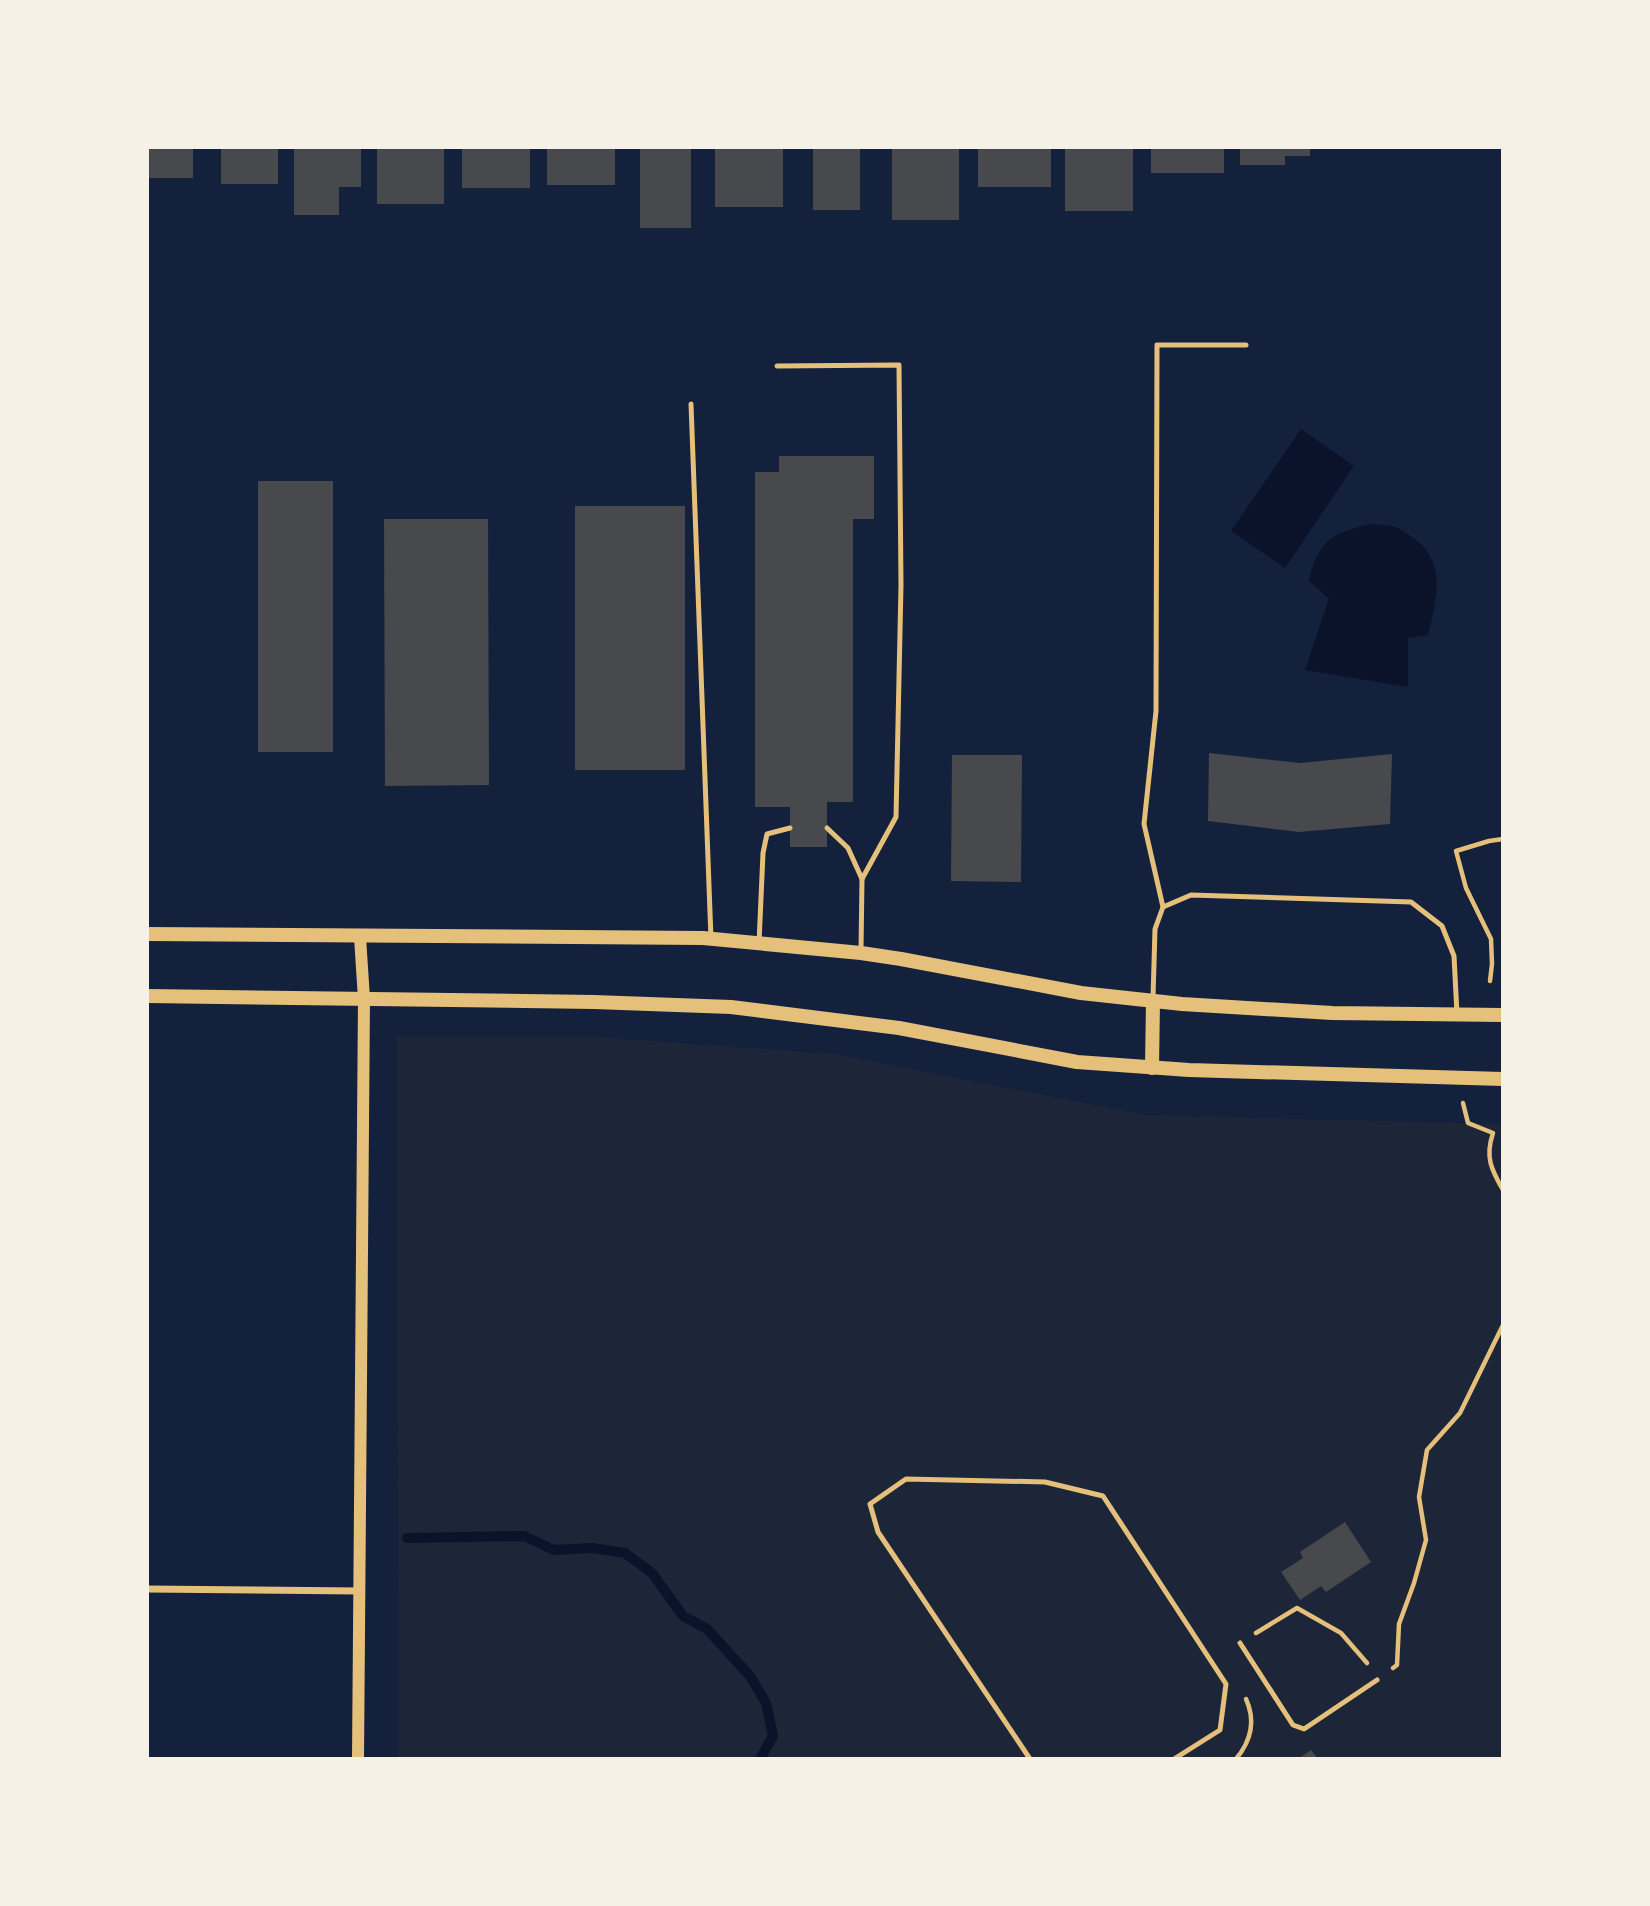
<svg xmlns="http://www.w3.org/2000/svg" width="1650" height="1906" font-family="'Nunito Sans',sans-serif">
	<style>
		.green { fill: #1d2539 }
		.water { fill: #0b132b }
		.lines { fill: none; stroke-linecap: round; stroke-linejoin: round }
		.stream { stroke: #0b132b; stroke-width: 10 }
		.building { fill: #48494c }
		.path { stroke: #e5c07b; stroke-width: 4.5 }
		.service { stroke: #e5c07b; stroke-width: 5 }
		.minor { stroke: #e5c07b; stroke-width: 7 }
		.tertiary { stroke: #e5c07b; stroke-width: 12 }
		.secondary { stroke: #e5c07b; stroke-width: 14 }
	</style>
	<rect width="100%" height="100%" fill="#14213d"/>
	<polygon class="green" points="397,1037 597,1037 835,1054 1146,1115 1503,1124 1503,1759 398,1759"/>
	<g class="water">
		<polygon points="1301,429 1354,466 1285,568 1231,531"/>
		<path d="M1372,524C1397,526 1396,525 1416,540C1447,564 1436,602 1428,635L1408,638V687L1305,670L1329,599L1309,581C1317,541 1333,532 1372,524Z"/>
	</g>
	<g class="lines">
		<polyline class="stream" points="407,1538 524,1536 554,1550 592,1548 625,1553 652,1573 683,1616 707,1629 750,1676 766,1703 773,1736 760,1759"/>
	</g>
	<g class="building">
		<rect x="147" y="147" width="46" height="31"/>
		<rect x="221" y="147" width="57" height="37"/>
		<polygon points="294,147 361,147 361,187 339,187 339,215 294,215"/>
		<rect x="377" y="147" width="67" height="57"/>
		<rect x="462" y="147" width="68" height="41"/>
		<rect x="547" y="147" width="68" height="38"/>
		<rect x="640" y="147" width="51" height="81"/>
		<rect x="715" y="147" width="68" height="60"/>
		<rect x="813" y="147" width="47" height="63"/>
		<rect x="892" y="147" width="67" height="73"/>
		<rect x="978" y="147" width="73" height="40"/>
		<rect x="1065" y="147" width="68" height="64"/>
		<rect x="1151" y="147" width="73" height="26"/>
		<polygon points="1240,147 1310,147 1310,156 1285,156 1285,165 1240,165"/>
		<polygon points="779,456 874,456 874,519 853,519 853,802 827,802 827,847 790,847 790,807 755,807 755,472 779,472"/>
		<rect x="258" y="481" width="75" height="271"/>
		<rect x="575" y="506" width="110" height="264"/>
		<polygon points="384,519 488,519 489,785 385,786"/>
		<polygon points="1209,753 1300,763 1392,754 1390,824 1299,832 1208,821"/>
		<polygon points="952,755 1022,755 1021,882 951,881"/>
		<polygon points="1345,1522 1371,1562 1326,1592 1321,1586 1300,1600 1281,1572 1303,1558 1300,1552"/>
		<polygon points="1311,1750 1318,1759 1298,1759"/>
	</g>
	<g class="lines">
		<g class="path">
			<polyline points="1490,981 1492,964 1491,939 1466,888 1456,851 1489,841 1503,839"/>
			<path d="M1463,1103L1468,1123L1493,1133C1485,1157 1491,1169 1503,1190"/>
			<polyline points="1256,1633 1297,1608 1341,1633 1367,1663"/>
			<polyline points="1393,1668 1397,1665 1399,1624 1414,1583 1426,1540 1419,1497 1427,1450 1460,1413 1503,1325"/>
			<path d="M1236,1759C1251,1741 1256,1721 1246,1699"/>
		</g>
		<g class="service">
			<polyline points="777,366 899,365 901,585 896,817 862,879"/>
			<polyline points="691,404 711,939"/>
			<polyline points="827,828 848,848 862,879 861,950"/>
			<polyline points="1163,907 1144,824 1156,711 1157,345 1246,345"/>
			<polyline points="759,943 763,853 767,834 790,828"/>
			<polyline points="1153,998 1155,929 1163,907 1191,895 1411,902 1442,926 1454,956 1457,1014"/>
			<polyline points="1240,1643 1293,1725 1304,1729 1377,1680"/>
			<polyline points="1030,1759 878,1532 870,1504 906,1479 1045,1482 1103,1496 1226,1684 1220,1730 1174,1759"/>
		</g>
		<polyline class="minor" points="147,1589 359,1591"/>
		<polyline class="tertiary" points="358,1759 364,999 360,937"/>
		<g class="secondary">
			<polyline points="147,934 703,938 861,953 901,959 1081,993 1182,1004 1332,1013 1503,1015"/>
			<polyline points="147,996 594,1002 731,1007 899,1028 1077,1062 1189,1070 1503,1079"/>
			<polyline points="1152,1068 1153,1001"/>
		</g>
	</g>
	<rect width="1650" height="1906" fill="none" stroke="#f6f1e7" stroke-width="298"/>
</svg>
